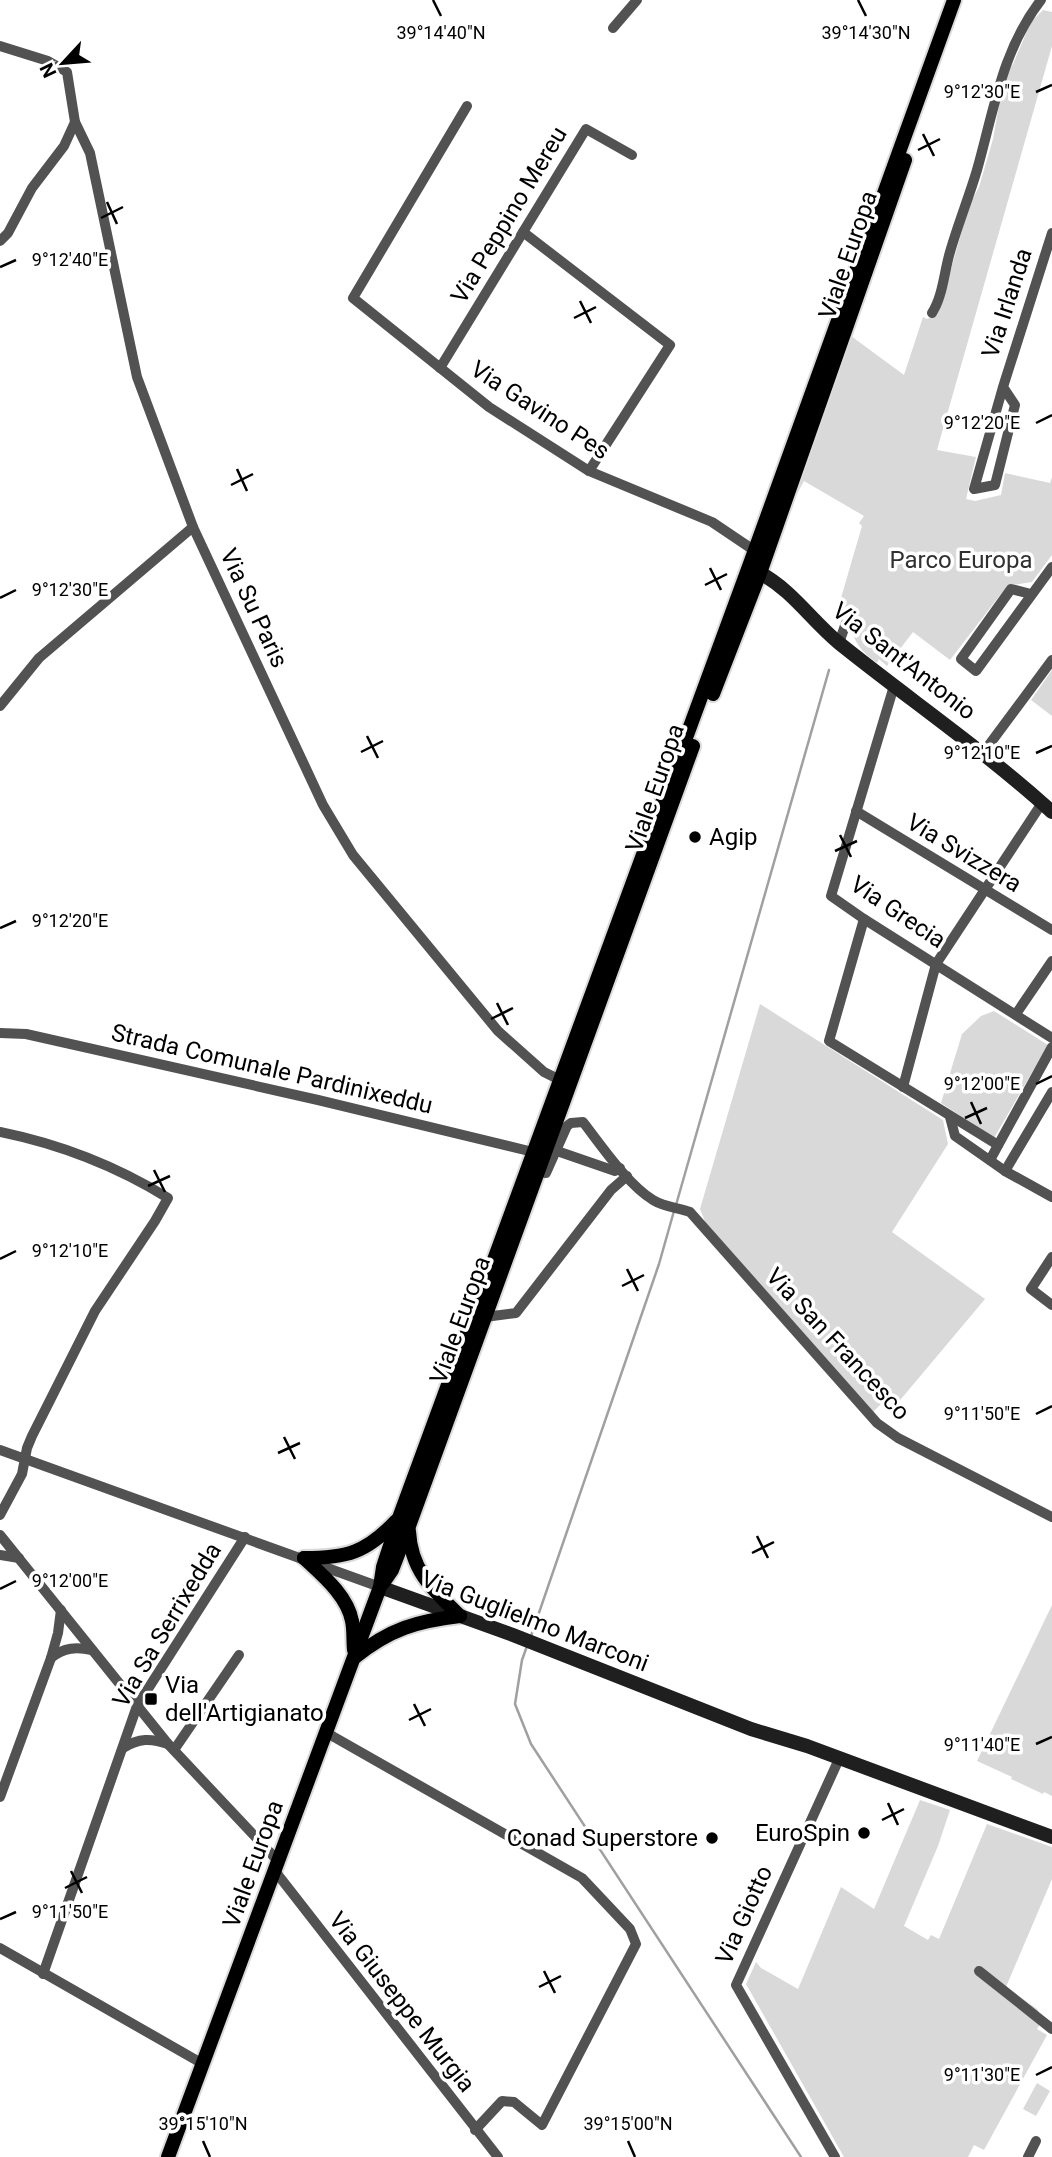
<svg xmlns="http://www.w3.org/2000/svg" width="1052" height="2157" font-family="Roboto,sans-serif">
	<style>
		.green { fill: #d9d9d9 }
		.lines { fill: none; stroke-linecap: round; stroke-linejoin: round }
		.stream { stroke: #a0a0a0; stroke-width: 2.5 }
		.primary-casing { stroke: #dbdbdb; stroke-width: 18 }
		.street { stroke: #525252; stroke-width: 10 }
		.secondary { stroke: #1f1f1f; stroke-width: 14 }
		.primary { stroke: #000; stroke-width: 14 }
		.ticks { fill: none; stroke: #000; stroke-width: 2.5 }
		.poi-dot { fill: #000; stroke: #fff; stroke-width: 2.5 }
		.labels { text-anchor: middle; stroke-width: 7; stroke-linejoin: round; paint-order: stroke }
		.street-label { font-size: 24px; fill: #000; stroke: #fff }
		.park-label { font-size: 24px; fill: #303030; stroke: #fff }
		.poi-label { font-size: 24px; fill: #000; stroke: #fff; text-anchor: start }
		.ticks-label { font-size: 18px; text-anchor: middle; fill: #000; stroke: #fff; stroke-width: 7; stroke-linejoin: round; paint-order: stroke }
	</style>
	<rect width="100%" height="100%" fill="#fff"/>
	<g class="green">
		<path d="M1043,10L1052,12V46L937,450L976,457L966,499L975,501L1001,495L1005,473L1050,483L1052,477V555L1032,582L1007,586L950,660L913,632L887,666L879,659L877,663C862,652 851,641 852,622L846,616L842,618L836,615L862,526L859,523L864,516L804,481L798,492L791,494L847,333L904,375L923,317L927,319L935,316L939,311L969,206L979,187L993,139L1004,77L1013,64L1031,22Z"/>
		<polygon points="1052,670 1052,716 1031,700"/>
		<polygon points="760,1004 943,1120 948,1144 892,1232 985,1299 896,1405 887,1398 873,1412 706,1224 700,1209"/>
		<polygon points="994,1011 1048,1045 994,1138 941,1103 962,1034 981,1016"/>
		<polygon points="1052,1605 1052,1796 1044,1792 1043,1794 1011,1779 1012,1777 977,1761"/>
		<polygon points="920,1800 950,1810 938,1846 904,1926 928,1940 931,1935 939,1939 987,1824 1052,1847 1052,1879 1006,1987 1037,2009 1043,2019 1037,2029 1047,2035 984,2150 974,2145 968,2157 844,2157 746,1984 756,1962 761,1968 798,1989 841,1887 874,1909"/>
		<polygon points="1037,2083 1050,2091 1036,2116 1023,2109"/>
	</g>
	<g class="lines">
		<g class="stream">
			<polyline points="676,1205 829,670"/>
			<polyline points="531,1636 659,1264 674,1211"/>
			<polyline points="527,1646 522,1660 515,1704 531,1744 801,2157"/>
		</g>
		<g class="primary-casing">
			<g id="primary">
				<polyline points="713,694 760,573 905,160"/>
				<path d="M409,1531C411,1571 433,1590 460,1616"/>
				<path d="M304,1558C322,1575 347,1595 352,1621C354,1630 353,1640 354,1650"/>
				<path d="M304,1558C346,1558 366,1553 396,1521"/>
				<polyline points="383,1583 392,1570 409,1526 693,746"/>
				<path d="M355,1657C390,1629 417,1621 460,1616"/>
				<polyline points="168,2157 380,1587 383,1567 399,1518 751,561 954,0"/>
			</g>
		</g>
		<g class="street">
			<polyline points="613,28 637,0"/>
			<polyline points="0,46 48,61 67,72 75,122 90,153 137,377 193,527 323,805 353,855 498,1031 544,1072 560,1080"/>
			<polyline points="467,106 353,298 489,407 589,471 712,522 755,551"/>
			<polyline points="523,232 670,345 589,471"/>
			<polyline points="0,241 8,233 32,188 64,146 75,122"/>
			<path d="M932,313C943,296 944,272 950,252C958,224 969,197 977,170C994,110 1002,50 1041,0"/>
			<polyline points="440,368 586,129 632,155"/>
			<polyline points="1003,387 1015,405 995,485 974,489 1003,387 1052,233"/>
			<polyline points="1031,594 1011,589 961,659 976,671 1052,567"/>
			<polyline points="839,643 848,617"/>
			<polyline points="894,686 831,896 864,919 1052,1038"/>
			<polyline points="0,706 39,658 193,527"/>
			<polyline points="983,753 1052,660"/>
			<polyline points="856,811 1052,930"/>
			<polyline points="864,919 829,1041 998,1145"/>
			<polyline points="1016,1014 1052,961"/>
			<polyline points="0,1033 26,1034 318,1100 533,1152"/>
			<polyline points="903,1087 936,964 1042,803"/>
			<polyline points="950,1117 955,1136 1005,1171 1052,1197"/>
			<path d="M0,1132C59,1144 116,1166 168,1198L155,1221L95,1311L32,1436L27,1448L22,1474L0,1515"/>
			<polyline points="557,1151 615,1171 620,1168"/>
			<polyline points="990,1160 1052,1047"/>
			<polyline points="1005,1171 1052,1092"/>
			<path d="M538,1172L546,1173L567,1126L571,1123L583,1122C601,1145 628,1185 653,1200C664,1207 679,1208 690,1212L877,1423L898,1438L1052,1517"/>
			<polyline points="1052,1257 1031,1289 1052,1305"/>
			<polyline points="485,1317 516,1313 611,1190 627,1176"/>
			<polyline points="0,1450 380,1587"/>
			<polyline points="0,1535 168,1744 279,1862"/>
			<polyline points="0,1555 19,1558"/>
			<path d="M51,1658C64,1647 77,1647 92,1650"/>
			<polyline points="327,1733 582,1878 630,1929 636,1944 542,2125 514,2102 502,2101 475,2130"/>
			<path d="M123,1748C139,1738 151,1738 168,1744"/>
			<polyline points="174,1750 239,1655"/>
			<polyline points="0,1797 51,1658 58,1633 61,1610"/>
			<polyline points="275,1871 498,2157"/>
			<polyline points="0,1948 203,2064"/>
			<polyline points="979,1971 1052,2029"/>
			<polyline points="43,1974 137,1706 245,1537"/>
			<polyline points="835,2157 736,1985 839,1759"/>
			<polyline points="1028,2157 1036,2141"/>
		</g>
		<g class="secondary">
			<path d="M760,573C792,590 812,621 839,643C910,700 985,751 1052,812"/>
			<polyline points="380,1587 513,1635 751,1729 807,1746 1052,1837"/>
		</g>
		<use href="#primary" class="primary"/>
	</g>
	<path class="ticks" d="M433,0L441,16M858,0L866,16M1036,92L1052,85M923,134L934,156M918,150L940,139M107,202L117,224M101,218L123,207M0,267L16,260M580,301L591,323M574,318L596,307M1036,423L1052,415M237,469L247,491M231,485L253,474M710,568L721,590M705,585L727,574M0,598L16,590M367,736L378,758M361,752L383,741M1036,753L1052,746M840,835L851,857M835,851L857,841M0,928L16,921M497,1003L508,1025M491,1019L513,1008M1036,1084L1052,1076M971,1102L981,1124M965,1118L987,1108M154,1170L165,1192M148,1186L170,1176M0,1259L16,1251M627,1269L638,1291M622,1286L644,1275M1036,1414L1052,1406M284,1437L295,1459M278,1453L300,1443M757,1536L768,1558M752,1553L774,1542M0,1589L16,1581M414,1704L425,1726M409,1720L431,1709M1036,1744L1052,1737M888,1803L898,1825M882,1820L904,1809M71,1871L82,1893M65,1888L87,1877M0,1919L16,1912M544,1971L555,1993M539,1987L561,1976M1036,2075L1052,2067M203,2141L210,2157M628,2141L635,2157"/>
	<g class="poi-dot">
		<circle cx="695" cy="837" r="7"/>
		<rect x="144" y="1692" width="14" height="14" rx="3.5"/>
		<circle cx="864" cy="1833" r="7"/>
		<circle cx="712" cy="1838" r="7"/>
	</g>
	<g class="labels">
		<g class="street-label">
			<text transform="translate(509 215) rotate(-59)" y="8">Via Peppino Mereu</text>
			<text transform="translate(848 255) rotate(-71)" y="8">Viale Europa</text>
			<text transform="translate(1007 303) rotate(-72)" y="8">Via Irlanda</text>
			<text transform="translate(540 410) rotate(33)" y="8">Via Gavino Pes</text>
			<text transform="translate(254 608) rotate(65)" y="8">Via Su Paris</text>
			<text transform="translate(904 661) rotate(38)" y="8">Via Sant'Antonio</text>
			<text transform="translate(655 788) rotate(-71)" y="8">Viale Europa</text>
			<text transform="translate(964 853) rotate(31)" y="8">Via Svizzera</text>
			<text transform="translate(898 912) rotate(34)" y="8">Via Grecia</text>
			<text transform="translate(272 1069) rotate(13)" y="8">Strada Comunale Pardinixeddu</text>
			<text transform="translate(460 1320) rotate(-70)" y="8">Viale Europa</text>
			<text transform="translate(838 1344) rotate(47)" y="8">Via San Francesco</text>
			<text transform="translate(535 1621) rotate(21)" y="8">Via Guglielmo Marconi</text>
			<text transform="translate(167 1625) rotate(-59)" y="8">Via Sa Serrixedda</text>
			<text transform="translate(253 1864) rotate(-70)" y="8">Viale Europa</text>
			<text transform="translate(744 1915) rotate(-66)" y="8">Via Giotto</text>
			<text transform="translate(402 2002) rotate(52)" y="8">Via Giuseppe Murgia</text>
		</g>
		<g class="park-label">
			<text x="961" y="568">Parco Europa</text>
		</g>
		<g class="poi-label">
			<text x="709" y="845">Agip</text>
			<text x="165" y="1693">Via<tspan x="165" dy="28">dell'Artigianato</tspan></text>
			<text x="850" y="1841" text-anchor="end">EuroSpin</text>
			<text x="698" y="1846" text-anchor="end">Conad Superstore</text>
		</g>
	</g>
	<g class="ticks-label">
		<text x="441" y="39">39°14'40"N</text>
		<text x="866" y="39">39°14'30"N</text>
		<text x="982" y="98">9°12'30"E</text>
		<text x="70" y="266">9°12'40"E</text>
		<text x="982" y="429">9°12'20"E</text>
		<text x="70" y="596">9°12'30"E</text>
		<text x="982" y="759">9°12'10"E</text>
		<text x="70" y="927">9°12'20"E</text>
		<text x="982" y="1090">9°12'00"E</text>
		<text x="70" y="1257">9°12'10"E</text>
		<text x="982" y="1420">9°11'50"E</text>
		<text x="70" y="1587">9°12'00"E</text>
		<text x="982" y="1751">9°11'40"E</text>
		<text x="70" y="1918">9°11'50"E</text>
		<text x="982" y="2081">9°11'30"E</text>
		<text x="203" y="2130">39°15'10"N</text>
		<text x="628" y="2130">39°15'00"N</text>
	</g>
	<g transform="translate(63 63) rotate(244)" stroke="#ffffff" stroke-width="5" paint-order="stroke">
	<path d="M0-5L12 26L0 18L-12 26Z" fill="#000000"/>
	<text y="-10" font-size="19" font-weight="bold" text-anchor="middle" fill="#000000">N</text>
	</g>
</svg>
